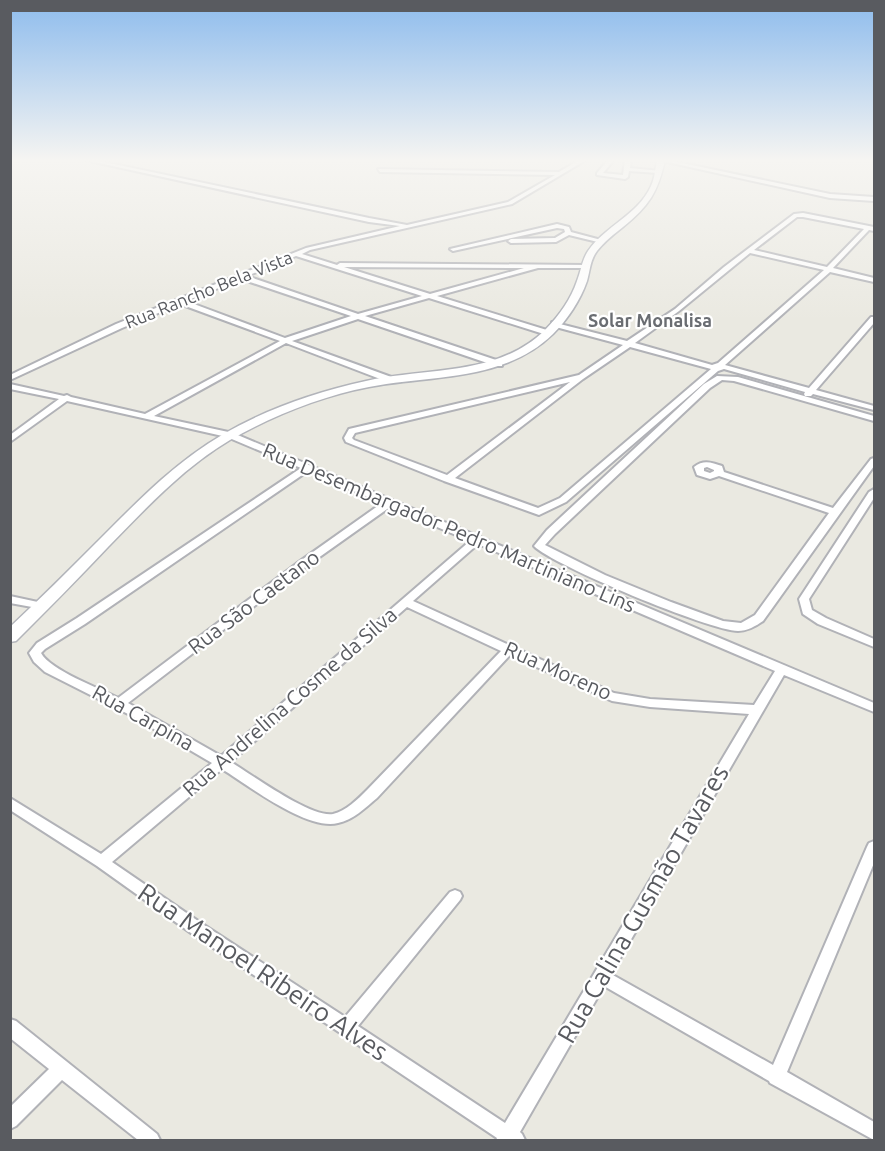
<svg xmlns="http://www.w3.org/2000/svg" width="885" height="1151" font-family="Ubuntu,sans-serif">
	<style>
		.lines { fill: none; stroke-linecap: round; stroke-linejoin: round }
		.street-casing { stroke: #b1b2b7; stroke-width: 4 }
		.secondary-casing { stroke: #b2b4ba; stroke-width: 3 }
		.street { fill: #fff; fill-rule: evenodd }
		.secondary { fill: #fff; fill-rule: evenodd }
		.labels { text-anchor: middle; stroke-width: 4.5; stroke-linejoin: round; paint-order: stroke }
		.far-street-label { font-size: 18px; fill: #595b60; stroke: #fff }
		.far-neighbourhood-label { font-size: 18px; font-weight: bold; fill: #6a6d72; stroke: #fff }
		.street-label { font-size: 21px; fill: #595b60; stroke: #fff }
		.near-street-label { font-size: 26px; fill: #595b60; stroke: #fff }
	</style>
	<rect width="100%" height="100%" fill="#eae9e1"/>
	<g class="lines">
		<g class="street-casing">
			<g id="street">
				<path d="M85,160H95L369,218L407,225L508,202L555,175L380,172L378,169L559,172L579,160H586L512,204L310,250L302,254L337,265L340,263L587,265L588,266L585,268H538L437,296L550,331V335H547L429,298L365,316L502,362V366H496L358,319L292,341L394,378V382H388L286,343L154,416L233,433L874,703V712L784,675L611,974L773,1065L867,847L869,843L874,841V863L787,1072L874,1122V1140L770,1083L769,1081L604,986L520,1132L522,1134L525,1140H496L497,1138L191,933L97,866L10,810V798L101,854L212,763L130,715L45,672L34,662L29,653L37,643L77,618L301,468L227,437L67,401L10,442V435L59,399L10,389V384L64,396L67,395L71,397L145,414L280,341L180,304L122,328L10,380V375L116,324L306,248L400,226L369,222ZM296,256L422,296L358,314L247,276ZM344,267L524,268L430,294ZM241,279L351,316L285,338L186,301ZM308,471L382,503L296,564L118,698C99,688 50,670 41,653L45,649L85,624ZM390,507L470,541L221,756L128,703L304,568ZM478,544L775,671L754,705L650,699L614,693L413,601ZM407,607L501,651L367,790C358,799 346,811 333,814C311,818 252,775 231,762ZM510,655L612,701L650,707L749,714L505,1123L358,1026L460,900L462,896L460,892L455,890L450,892L345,1017L201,923L112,862L222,769C249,786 308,831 338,823C353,820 365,808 377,798Z"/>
				<polygon points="608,160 614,160 603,173 623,175 625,160 631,160 630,168 661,171 658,173 629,171 628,177 625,179 597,175 597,173"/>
				<polygon points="658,160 668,160 830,194 874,197 874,201 830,198"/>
				<path d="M803,213L874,227V231L869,230L833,268L874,278V282L830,272L725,365L809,388L871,317H874V323L816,390L874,406V410L813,394L811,396H805L804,394L805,392L724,369L718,371L566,502L539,515L444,481L346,442L344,438L349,429L579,375L623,345L552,326V322L627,341L675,309L724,267L794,214ZM797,217H803L864,229L827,267L754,250ZM750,253L824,270L718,363L712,365L635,343L679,311ZM630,347L711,369L560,498L538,508L455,478L583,379ZM570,382L447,475L354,440L352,438L355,433Z"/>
				<polygon points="557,224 569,227 571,232 605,241 602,243 569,235 556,242 511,243 508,241 511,239 555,238 565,232 564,229 557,228 453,251 450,249"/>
				<path d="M717,376L738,377L874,416V421L734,381L722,380L710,388L555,534L545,545L605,575L671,602L723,621L741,623L755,615L829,513L719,476L710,479L697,475L694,467C704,459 712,463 722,466L724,472L833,508L871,459L874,458V466L763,621C756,626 747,631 738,631C711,631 552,565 534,546L547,530L704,384ZM707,467L714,470V471L710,473L704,471V468Z"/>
				<polygon points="874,489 874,498 809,599 812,610 826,618 874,639 874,647 818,624 803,614 799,599 869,492"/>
				<polygon points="10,596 47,604 48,606 43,609 10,603"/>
				<polygon points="10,1019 16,1021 157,1134 160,1140 138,1140 62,1080 16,1126 10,1129 10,1107 49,1069 10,1038"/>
			</g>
		</g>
		<g class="secondary-casing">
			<path id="secondary" d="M657,160H665C658,192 649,206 623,227C614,234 604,242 597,251C590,260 590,271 587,281C580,301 567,320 553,334C504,382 431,375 369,387C322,396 272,416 230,440C183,468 146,508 108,547C78,579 47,610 16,641L10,642V627C40,599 69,570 98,541C136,503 174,463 222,435C266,409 316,392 366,381C427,367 497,377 545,330C559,316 571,299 577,281C581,271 582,260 588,251C605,226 638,215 651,186C655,178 655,169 657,160Z"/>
		</g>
		<use href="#street" class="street"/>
		<use href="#secondary" class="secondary"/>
	</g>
	<linearGradient id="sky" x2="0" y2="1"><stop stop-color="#8ebced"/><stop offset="0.5" stop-color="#f6f5f2"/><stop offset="1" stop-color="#f6f5f2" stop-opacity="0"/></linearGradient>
	<rect width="885" height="321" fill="url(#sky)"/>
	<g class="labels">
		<g class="far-street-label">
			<text transform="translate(209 290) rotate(-22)" y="6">Rua Rancho Bela Vista</text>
		</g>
		<g class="far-neighbourhood-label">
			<text x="650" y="327">Solar Monalisa</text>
		</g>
		<g class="street-label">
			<text transform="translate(449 528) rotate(23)" y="7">Rua Desembargador Pedro Martiniano Lins</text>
			<text transform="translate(254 602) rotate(-37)" y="7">Rua São Caetano</text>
			<text transform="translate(558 671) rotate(24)" y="7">Rua Moreno</text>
			<text transform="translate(290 702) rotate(-41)" y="7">Rua Andrelina Cosme da Silva</text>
			<text transform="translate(143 718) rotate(29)" y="7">Rua Carpina</text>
		</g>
		<g class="near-street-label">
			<text transform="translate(643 904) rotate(-60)" y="9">Rua Calina Gusmão Tavares</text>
			<text transform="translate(263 972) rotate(34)" y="9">Rua Manoel Ribeiro Alves</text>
		</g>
	</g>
	<rect width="885" height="1151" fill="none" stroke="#595b60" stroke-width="24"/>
</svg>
